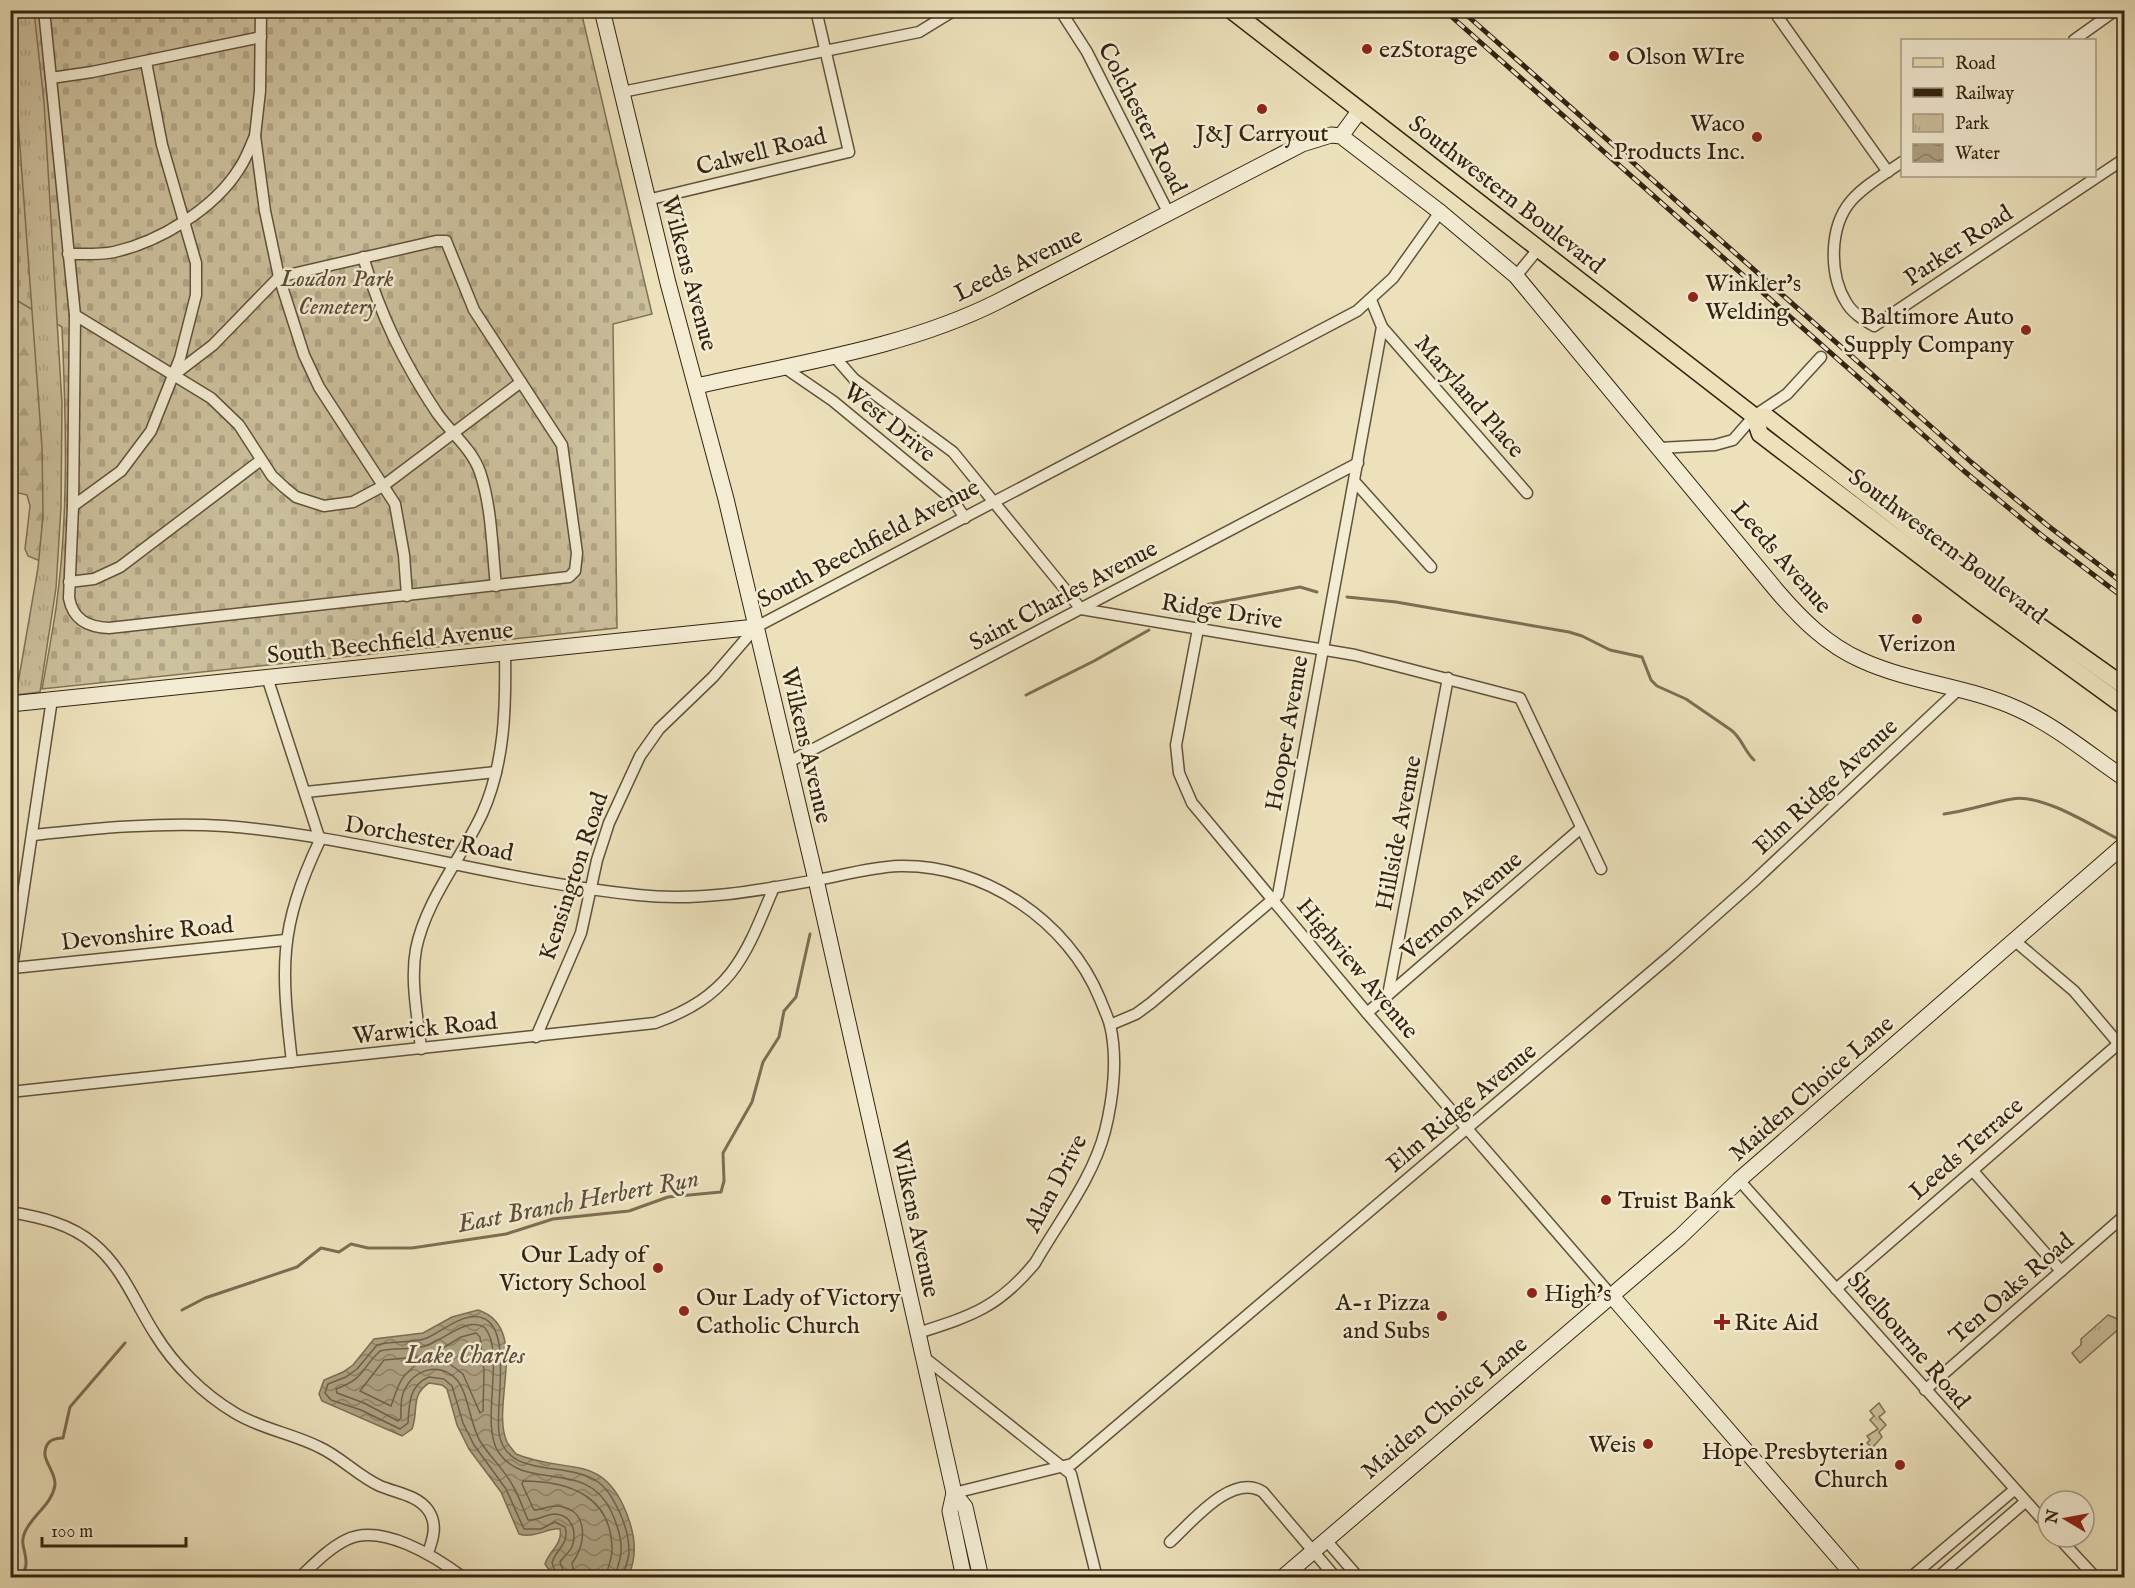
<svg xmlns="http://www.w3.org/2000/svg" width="2135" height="1588" font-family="'IM FELL English',serif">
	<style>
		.forest { fill: url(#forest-firs); stroke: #807257; stroke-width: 1.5 }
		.cemetery { fill: url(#cemetery-stones); stroke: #807257; stroke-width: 1.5 }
		.park { fill: url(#park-tufts); stroke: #807257; stroke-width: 1.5 }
		.water { fill: url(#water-waves); stroke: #7c6e54; stroke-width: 1.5 }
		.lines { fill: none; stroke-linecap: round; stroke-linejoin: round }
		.shore { stroke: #706248; stroke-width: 1.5 }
		.stream { stroke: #7c6e54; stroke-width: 3 }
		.street-casing { stroke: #61523b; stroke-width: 13 }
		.secondary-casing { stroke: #332310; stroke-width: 17 }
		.primary-casing { stroke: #332310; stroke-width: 19 }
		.street { stroke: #f3ecd3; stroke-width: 10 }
		.secondary { stroke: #f3ecd3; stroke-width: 15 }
		.primary { stroke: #ece1bb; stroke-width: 16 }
		.rail-casing { stroke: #332310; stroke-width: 5 }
		.rail { stroke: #f3ecd3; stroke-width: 3; stroke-dasharray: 9; stroke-linecap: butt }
		.poi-dot { fill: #8f2418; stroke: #f3ecd3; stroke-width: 2 }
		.labels { text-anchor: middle; stroke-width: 5; stroke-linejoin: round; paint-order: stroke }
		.poi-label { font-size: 24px; fill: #332310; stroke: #f3ecd3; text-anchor: start }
		.street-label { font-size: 24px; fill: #332310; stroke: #f3ecd3 }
		.park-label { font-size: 24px; font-style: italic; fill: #5a4a34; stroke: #f3ecd3 }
		.water-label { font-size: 26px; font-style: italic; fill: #5e4f38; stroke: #f3ecd3 }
	</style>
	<defs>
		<pattern id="forest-firs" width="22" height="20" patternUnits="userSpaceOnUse" patternTransform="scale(1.5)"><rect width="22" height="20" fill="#cdc19e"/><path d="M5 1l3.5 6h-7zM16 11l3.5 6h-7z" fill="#b0a687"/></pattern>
		<pattern id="cemetery-stones" width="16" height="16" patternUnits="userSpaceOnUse" patternTransform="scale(1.5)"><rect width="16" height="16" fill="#cdc19e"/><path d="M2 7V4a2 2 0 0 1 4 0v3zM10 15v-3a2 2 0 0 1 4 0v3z" fill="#b0a687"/></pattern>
		<pattern id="park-tufts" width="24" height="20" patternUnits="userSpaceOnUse" patternTransform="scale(1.5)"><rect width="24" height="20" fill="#cdc19e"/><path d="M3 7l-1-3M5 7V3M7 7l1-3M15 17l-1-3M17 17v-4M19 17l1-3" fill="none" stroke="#b0a687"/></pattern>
		<pattern id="water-waves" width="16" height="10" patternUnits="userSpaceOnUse" patternTransform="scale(1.5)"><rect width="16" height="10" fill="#ada081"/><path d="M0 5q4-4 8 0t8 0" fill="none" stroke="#8d8268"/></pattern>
	</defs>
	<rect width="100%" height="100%" fill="#ece1bb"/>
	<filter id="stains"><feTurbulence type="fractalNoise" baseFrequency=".00333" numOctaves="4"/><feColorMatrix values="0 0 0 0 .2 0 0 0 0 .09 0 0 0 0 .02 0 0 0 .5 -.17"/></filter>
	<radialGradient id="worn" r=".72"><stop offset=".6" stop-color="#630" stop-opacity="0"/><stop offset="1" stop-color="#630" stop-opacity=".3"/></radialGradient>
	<polygon class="forest" points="10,154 55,327 40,561 28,556 25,549 30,506 27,495 11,491"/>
	<path class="cemetery" d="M11,11H581L652,314L613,324L617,628L42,689C47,662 52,635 56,608C69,515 66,420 62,327L11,297Z"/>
	<g class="park">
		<polygon points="10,11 34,11 44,102 62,404 61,507 56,588 40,692 16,695 38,568 43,516 42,447"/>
		<polygon points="2108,1315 2120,1320 2119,1325 2122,1326 2080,1363 2072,1353 2081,1345 2081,1339"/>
		<polygon points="1879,1403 1885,1412 1879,1417 1886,1425 1879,1432 1882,1437 1872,1448 1867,1443 1870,1440 1867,1436 1878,1429 1870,1420 1874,1416 1870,1411"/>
	</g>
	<path class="water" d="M478,1310C531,1327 490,1406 507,1442C509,1446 513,1450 516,1454C568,1476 606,1449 630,1523C636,1542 636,1560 628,1577H554L545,1564C549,1551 563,1544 560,1529C549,1527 535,1539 519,1534L501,1492L469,1449L457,1425L447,1389L442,1385L429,1383C410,1395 419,1411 412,1429L402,1436L322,1401L319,1394L324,1380L343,1372L353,1365L374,1339L423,1333L452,1317Z"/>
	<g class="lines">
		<g class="shore">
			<polygon points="476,1333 480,1337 484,1371 483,1411 480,1413 463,1374 450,1364 428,1357 461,1337"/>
			<path d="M417,1357L420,1362C399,1377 399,1384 391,1406L360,1391L384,1360Z"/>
			<path d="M558,1578L552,1563C556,1548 570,1545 565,1527L555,1522L541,1529H524L506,1489L474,1445L463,1423L452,1386L444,1379L429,1377C409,1385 409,1404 408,1423L400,1429L361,1410L331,1400L325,1393L328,1384L346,1377L357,1369L377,1345C393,1340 411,1344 427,1338C443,1331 467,1309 485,1319C512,1333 495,1407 499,1433C506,1480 568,1460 598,1482C608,1489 614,1501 619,1511C625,1524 629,1537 629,1551C629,1561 624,1568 623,1578"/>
			<path d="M566,1578L560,1562C563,1557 569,1553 572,1547C577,1533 573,1515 555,1514C545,1514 539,1521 528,1520C523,1509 519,1496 513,1486C504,1469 489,1456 480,1441C470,1424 468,1393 457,1380C440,1361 414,1369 404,1391C400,1399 401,1409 401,1418L398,1421L364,1403L337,1393L336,1389C367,1377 359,1370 380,1351C396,1347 413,1351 428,1345C445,1339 468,1316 485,1328C506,1353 479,1425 499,1453C526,1492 586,1458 611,1511C617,1524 622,1537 621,1551C621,1560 616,1568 616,1578"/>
			<path d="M575,1578L572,1563C587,1544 589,1509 558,1506C549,1505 542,1510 534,1510L522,1484L523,1481C569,1481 612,1496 612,1550C612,1560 607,1568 606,1578"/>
		</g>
		<g class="stream">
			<path d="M1347,597L1396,602L1569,632L1582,636L1610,650L1642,657L1651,680L1657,686L1686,699L1731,730C1742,738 1744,751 1754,760"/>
			<polyline points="1180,614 1194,607 1300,587 1317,592"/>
			<polyline points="1026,695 1094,661 1149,630"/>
			<path d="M1944,814C1968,811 1989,803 2012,799C2042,793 2094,827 2120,840"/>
			<polyline points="182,1310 205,1298 297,1267 321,1248 339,1252 351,1244 368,1248 412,1248 506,1234 553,1219 629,1211 668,1197 721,1192 724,1181 723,1153 752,1102 763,1062 779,1037 784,1011 796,997 810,934"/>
			<path d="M21,1578C23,1574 26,1568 26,1564C27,1552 19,1544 25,1532C32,1515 52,1505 55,1485C56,1470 39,1459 47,1445C50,1439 57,1438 63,1438L70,1407L125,1343"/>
		</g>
		<g class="street-casing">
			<g id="street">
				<path d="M44,10L75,315L73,506L69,598C73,620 88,627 109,628L569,577L575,571L577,553L562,445L474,310L446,241H436L279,277L265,211L255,136L260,91L261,10"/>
				<polyline points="1060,10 1087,52 1169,214"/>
				<polyline points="1773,10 1888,172"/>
				<polyline points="2074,40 2116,10"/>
				<polyline points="51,78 92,72 261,37"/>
				<polyline points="622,92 919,32 955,10"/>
				<path d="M1902,162C1885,174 1865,185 1851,201C1829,227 1829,274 1846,302C1852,313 1864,320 1874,326L2124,159"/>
				<polyline points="647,200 849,152 816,10"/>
				<path d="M68,254C83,254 99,255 114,252C159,242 214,209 239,169C246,159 250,147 255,136"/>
				<path d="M363,257C381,316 403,362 437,413C451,433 472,449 480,472C492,508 492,549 496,586"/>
				<polyline points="1516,276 1539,248"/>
				<polyline points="75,315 211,398 239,425 272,476 285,488 296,497 324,506 353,502 383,486 521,382"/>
				<polyline points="1382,327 1527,493"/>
				<polyline points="833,355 854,379 953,452 1081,609 1355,655 1520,698 1601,869"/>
				<polyline points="782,366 833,401 953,500 965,518"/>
				<polyline points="175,374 213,345 279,277 304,355 319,387 395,504 404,555 407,596"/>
				<polyline points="1659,448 1715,445 1733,440 1754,416 1787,394 1821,357"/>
				<polyline points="1355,482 1431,567"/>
				<polyline points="73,506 121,471 151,431 180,358 196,295 196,263 162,145 146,62"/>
				<polyline points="69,582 94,579 120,567 261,460"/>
				<polyline points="1198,629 1176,745 1179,773 1192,803 1367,1013 1611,1295"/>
				<path d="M267,677L320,840C278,929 281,967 292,1062"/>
				<polyline points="787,763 1358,463"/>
				<polyline points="306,792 496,772"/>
				<path d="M34,835C97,828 161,822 225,826C364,837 499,881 638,895C699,902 762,890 822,879C847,874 873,867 899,866C984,864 1068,921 1100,999C1103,1007 1108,1017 1110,1025C1118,1058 1113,1099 1105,1131C1093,1178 1059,1221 1035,1263C998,1308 971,1316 918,1333"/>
				<polyline points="2015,941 2074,991 2124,1050"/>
				<polyline points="13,968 285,940"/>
				<polyline points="10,981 52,699"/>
				<polyline points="1388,995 1448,678"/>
				<polyline points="1367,1013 1581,828"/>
				<polyline points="1110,1025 1136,1014 1151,1003 1278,895 1382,327 1371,300"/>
				<polyline points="536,1037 581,933 597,860 609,823 640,756 659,729 713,677 756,627 1357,311 1393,278 1440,212"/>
				<path d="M421,1049C418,1017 410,982 416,949C426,900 461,859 482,814C505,763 506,707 505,652"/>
				<path d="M10,1092L655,1023C732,995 745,957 774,887"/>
				<polyline points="1973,1171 2061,1271"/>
				<polyline points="1739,1180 2048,1526"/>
				<path d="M10,1212C40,1217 71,1224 94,1244C123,1268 135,1303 155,1334C174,1365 203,1394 235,1413C261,1429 291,1433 319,1447C341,1457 358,1476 380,1486C397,1493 417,1495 428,1510C438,1524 433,1539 428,1553"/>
				<polyline points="1836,1289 2124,1039"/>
				<polyline points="925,1358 1071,1474 1097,1578"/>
				<polyline points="1925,1390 2124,1216"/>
				<polyline points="954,1493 1072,1464 1671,955 1752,883 1958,690"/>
				<polyline points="2058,1537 2096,1578"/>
				<polyline points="1325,1539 1359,1578"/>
				<path d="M1170,1542C1192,1522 1232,1472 1263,1492L1336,1578"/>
				<path d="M299,1578C313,1565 328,1549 346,1540C381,1522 436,1557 464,1578"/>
				<polyline points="1910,1578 2014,1490"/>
				<polyline points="1937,1578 2025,1502"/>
			</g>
		</g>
		<g class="secondary-casing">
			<g id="secondary">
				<polyline points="602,10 668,283 726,499 816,880 954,1493 965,1507 981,1578"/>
				<polyline points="1341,136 1360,110"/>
				<path d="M697,386C797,363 905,348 997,302L1302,144L1331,135L1341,136L1440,212L1516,276L1777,591C1801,619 1827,645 1861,660C1911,683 1968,686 2018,709C2056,726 2090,755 2124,778"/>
				<polyline points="10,704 756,627"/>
				<polyline points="1611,1295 1856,1578"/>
				<polyline points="954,1493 950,1511 964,1578"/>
				<polyline points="1282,1578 1680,1237 1739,1180 2124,845"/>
			</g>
		</g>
		<g class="primary-casing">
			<g id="primary">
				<polyline points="1231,10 1754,416 1760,434 1981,602 2124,706"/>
				<polyline points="1754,416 1767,417 1993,593 2124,686"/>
			</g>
		</g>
		<use href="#street" class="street"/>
		<use href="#secondary" class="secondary"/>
		<use href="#primary" class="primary"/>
		<g class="rail-casing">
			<g id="rail">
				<polyline points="1444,10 1964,471 2040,534 2124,598"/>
				<polyline points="1461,10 1971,462 2047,525 2124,584"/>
			</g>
		</g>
		<use href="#rail" class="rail"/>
	</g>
	<g class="poi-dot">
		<circle cx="1367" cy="49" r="6"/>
		<circle cx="1614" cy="56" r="6"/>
		<circle cx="1262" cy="109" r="6"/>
		<circle cx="1757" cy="137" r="6"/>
		<circle cx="1693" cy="297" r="6"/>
		<circle cx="2026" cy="330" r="6"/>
		<circle cx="1917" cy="619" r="6"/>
		<circle cx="1606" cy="1200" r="6"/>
		<circle cx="658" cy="1268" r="6"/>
		<circle cx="1532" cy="1293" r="6"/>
		<circle cx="684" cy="1311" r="6"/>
		<circle cx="1442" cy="1316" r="6"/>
		<path d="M1719 1313h6v6h6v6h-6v6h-6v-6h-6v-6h6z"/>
		<circle cx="1648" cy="1444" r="6"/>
		<circle cx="1900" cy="1465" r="6"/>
	</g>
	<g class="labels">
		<g class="poi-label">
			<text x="1379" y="57">ezStorage</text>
			<text x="1626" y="64">Olson WIre</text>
			<text x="1745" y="131" text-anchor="end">Waco<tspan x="1745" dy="28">Products Inc.</tspan></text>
			<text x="1262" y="141" text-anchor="middle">J&amp;J Carryout</text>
			<text x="1705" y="291">Winkler's<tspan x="1705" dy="28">Welding</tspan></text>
			<text x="2014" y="324" text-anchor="end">Baltimore Auto<tspan x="2014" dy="28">Supply Company</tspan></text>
			<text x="1917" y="651" text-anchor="middle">Verizon</text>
			<text x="1618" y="1208">Truist Bank</text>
			<text x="646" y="1262" text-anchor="end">Our Lady of<tspan x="646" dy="28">Victory School</tspan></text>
			<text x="1544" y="1301">High's</text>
			<text x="696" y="1305">Our Lady of Victory<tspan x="696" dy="28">Catholic Church</tspan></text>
			<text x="1430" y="1310" text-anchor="end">A-1 Pizza<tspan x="1430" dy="28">and Subs</tspan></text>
			<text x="1734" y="1330">Rite Aid</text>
			<text x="1636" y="1452" text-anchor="end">Weis</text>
			<text x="1888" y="1459" text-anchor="end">Hope Presbyterian<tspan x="1888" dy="28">Church</tspan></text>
		</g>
		<g class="street-label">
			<text transform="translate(1143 118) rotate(63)" y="8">Colchester Road</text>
			<text transform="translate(761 151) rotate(-14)" y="8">Calwell Road</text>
			<text transform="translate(1507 194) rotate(38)" y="8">Southwestern Boulevard</text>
			<text transform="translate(1958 245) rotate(-34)" y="8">Parker Road</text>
			<text transform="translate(1018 264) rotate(-26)" y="8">Leeds Avenue</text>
			<text transform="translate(690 273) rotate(75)" y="8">Wilkens Avenue</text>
			<text transform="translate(1470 396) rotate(49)" y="8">Maryland Place</text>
			<text transform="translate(890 422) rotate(39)" y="8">West Drive</text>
			<text transform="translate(868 543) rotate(-28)" y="8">South Beechfield Avenue</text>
			<text transform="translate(1948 546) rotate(37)" y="8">Southwestern Boulevard</text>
			<text transform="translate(1782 557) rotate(49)" y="8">Leeds Avenue</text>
			<text transform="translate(1063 595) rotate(-28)" y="8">Saint Charles Avenue</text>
			<text transform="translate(1222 611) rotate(9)" y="8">Ridge Drive</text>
			<text transform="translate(390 642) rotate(-6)" y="8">South Beechfield Avenue</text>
			<text transform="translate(1286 733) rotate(-80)" y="8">Hooper Avenue</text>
			<text transform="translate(807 745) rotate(77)" y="8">Wilkens Avenue</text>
			<text transform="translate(1825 786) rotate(-43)" y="8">Elm Ridge Avenue</text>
			<text transform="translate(1398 833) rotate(-79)" y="8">Hillside Avenue</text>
			<text transform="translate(429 838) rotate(10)" y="8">Dorchester Road</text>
			<text transform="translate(573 876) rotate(-72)" y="8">Kensington Road</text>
			<text transform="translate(1461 905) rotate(-41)" y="8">Vernon Avenue</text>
			<text transform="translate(147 933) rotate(-6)" y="8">Devonshire Road</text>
			<text transform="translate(1358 968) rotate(50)" y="8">Highview Avenue</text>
			<text transform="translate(425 1028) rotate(-6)" y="8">Warwick Road</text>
			<text transform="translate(1811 1088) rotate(-41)" y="8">Maiden Choice Lane</text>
			<text transform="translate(1461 1107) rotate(-40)" y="8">Elm Ridge Avenue</text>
			<text transform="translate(1966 1148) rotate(-41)" y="8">Leeds Terrace</text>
			<text transform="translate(1055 1183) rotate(-62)" y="8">Alan Drive</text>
			<text transform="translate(916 1219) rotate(78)" y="8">Wilkens Avenue</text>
			<text transform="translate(2011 1288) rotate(-41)" y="8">Ten Oaks Road</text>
			<text transform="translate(1909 1340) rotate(49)" y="8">Shelbourne Road</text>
			<text transform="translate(1444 1407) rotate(-40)" y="8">Maiden Choice Lane</text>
		</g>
		<g class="park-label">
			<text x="337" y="286">Loudon Park<tspan x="337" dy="28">Cemetery</tspan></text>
		</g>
		<g class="water-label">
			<text transform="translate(578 1200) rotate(-11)" y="9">East Branch Herbert Run</text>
			<text x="465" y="1363">Lake Charles</text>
		</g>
	</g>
	<rect width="2135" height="1588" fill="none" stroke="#ece1bb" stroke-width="36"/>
	<rect x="12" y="12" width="2111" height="1564" fill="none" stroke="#332310" stroke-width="3"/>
	<rect x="18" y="18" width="2099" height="1552" fill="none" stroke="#332310" stroke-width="1.5"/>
	<rect x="1901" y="39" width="195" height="138" fill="#f3ecd3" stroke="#a69c85" stroke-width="1.5"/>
	<rect x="1913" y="58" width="30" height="9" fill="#ece1bb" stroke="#a69c85" stroke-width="1.5"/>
	<text x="1955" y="69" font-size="18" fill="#332310">Road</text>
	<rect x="1913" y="88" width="30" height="9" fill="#332310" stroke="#a69c85" stroke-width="1.5"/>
	<text x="1955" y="99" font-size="18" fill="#332310">Railway</text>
	<rect x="1913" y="114" width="30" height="18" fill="url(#park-tufts)" stroke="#a69c85" stroke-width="1.5"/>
	<text x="1955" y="129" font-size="18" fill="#332310">Park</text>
	<rect x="1913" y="144" width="30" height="18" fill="url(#water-waves)" stroke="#a69c85" stroke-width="1.5"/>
	<text x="1955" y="159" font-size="18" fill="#332310">Water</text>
	<g transform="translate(2066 1519) rotate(280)"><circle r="28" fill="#f3ecd3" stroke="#a69c85" stroke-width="1.5"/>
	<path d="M0-4.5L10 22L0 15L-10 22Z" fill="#8f2418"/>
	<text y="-9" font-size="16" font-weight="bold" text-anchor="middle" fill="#332310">N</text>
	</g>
	<path d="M42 1537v9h144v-9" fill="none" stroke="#332310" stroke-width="3"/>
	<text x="51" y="1537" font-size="18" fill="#332310" stroke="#f3ecd3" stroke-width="4.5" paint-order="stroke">100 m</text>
	<rect width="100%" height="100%" filter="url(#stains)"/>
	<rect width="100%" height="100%" fill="url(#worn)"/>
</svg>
